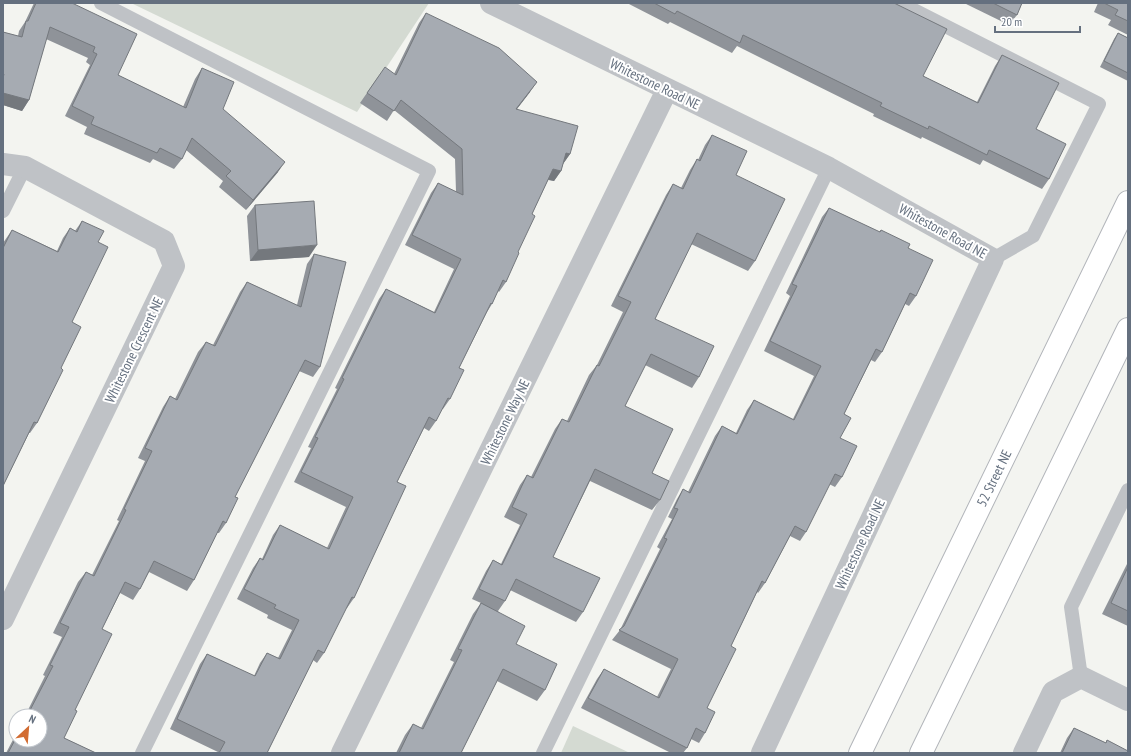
<svg xmlns="http://www.w3.org/2000/svg" width="1131" height="756" font-family="'PT Sans Narrow',sans-serif">
	<style>
		.green { fill: #d4dad2 }
		.lines { fill: none; stroke-linecap: round; stroke-linejoin: round }
		.secondary-casing { stroke: #b2b5ba; stroke-width: 24 }
		.lane { stroke: #bfc2c6; stroke-width: 14 }
		.street { stroke: #bfc2c6; stroke-width: 22 }
		.secondary { stroke: #fff; stroke-width: 22 }
		.wall { fill: #8f9399 }
		.shaded-wall { fill: #74787d }
		.building { fill: #a6abb2; stroke: #74787d }
		.labels { text-anchor: middle; stroke-width: 4; stroke-linejoin: round; paint-order: stroke }
		.street-label { font-size: 14px; fill: #65707f; stroke: #fff }
	</style>
	<rect width="100%" height="100%" fill="#f3f4f0"/>
	<g class="green">
		<polygon points="131,3 429,3 357,112"/>
		<polygon points="573,726 630,753 561,753"/>
	</g>
	<g class="lines">
		<g class="secondary-casing">
			<g id="secondary">
				<polyline points="860,753 1128,202"/>
				<polyline points="921,753 1128,329"/>
			</g>
		</g>
		<g class="lane">
			<polyline points="101,3 429,171 142,753"/>
			<polyline points="900,3 1099,104 1033,236 993,259"/>
			<polyline points="3,211 25,167"/>
			<polyline points="1081,677 1071,607 1128,490"/>
			<polyline points="543,753 829,168"/>
		</g>
		<g class="street">
			<polyline points="491,3 829,168 993,259 762,753"/>
			<polyline points="3,164 25,167 164,241 174,266 3,619"/>
			<polyline points="342,753 667,90"/>
			<polyline points="1024,753 1053,692 1081,677 1128,700"/>
		</g>
		<use href="#secondary" class="secondary"/>
	</g>
	<g class="wall">
		<polygon points="34,3 72,3 118,75 183,107 195,79 202,68 223,109 278,172 246,210 219,187 223,181 186,150 182,159 174,169 153,159 150,163 84,134 87,127 65,116 90,65 86,62 88,58 46,39 29,100 22,111 3,105 3,32 18,36 19,31 25,22"/>
		<polygon points="627,3 894,3 923,76 977,102 995,66 1002,55 1036,129 1049,179 1042,189 983,160 980,165 922,137 921,139 873,116 874,114 737,46 732,53 670,22 668,24"/>
		<polygon points="964,3 1022,3 1017,15 1009,25"/>
		<polygon points="1098,3 1128,3 1128,35 1108,25 1111,20 1094,12"/>
		<polygon points="426,13 530,92 517,109 570,154 563,164 561,171 554,181 548,180 532,214 506,282 499,292 498,291 492,304 487,312 459,368 450,399 443,409 442,408 436,421 429,431 424,428 397,482 354,598 347,608 346,608 324,653 317,663 313,660 267,753 217,753 218,752 170,729 200,664 207,654 254,676 260,663 267,653 278,658 292,630 267,618 268,615 237,599 253,568 260,558 262,559 273,535 280,525 327,548 346,507 294,482 311,448 308,447 337,389 335,388 379,299 386,289 434,312 454,269 405,245 431,193 438,183 456,192 455,159 394,110 387,121 360,103 378,77 394,74 419,23"/>
		<polygon points="1118,33 1128,38 1128,81 1100,67 1114,39"/>
		<polygon points="712,135 736,175 755,261 748,271 691,244 655,319 699,377 692,388 645,365 625,406 652,473 660,500 652,510 590,481 553,557 583,612 576,622 510,590 505,601 498,611 516,644 545,690 537,701 497,681 461,753 396,753 405,735 413,724 421,728 454,662 450,660 473,614 481,603 472,599 486,571 493,560 501,564 520,525 504,517 520,485 527,475 531,477 555,429 562,419 567,421 589,375 597,365 623,312 611,306 666,195 673,184 681,188 690,170 697,159 698,160 705,145"/>
		<polygon points="255,205 309,257 250,261 247,216"/>
		<polygon points="829,208 879,232 881,230 908,248 916,296 909,306 905,304 882,352 875,362 871,360 844,414 840,438 842,477 835,487 829,484 806,532 800,541 790,536 765,583 758,593 757,592 731,646 707,708 705,733 699,743 691,739 687,748 683,753 671,753 581,708 597,679 604,669 657,697 671,669 612,640 620,630 660,549 657,547 672,519 668,517 677,499 683,489 688,492 715,436 722,426 736,433 747,410 754,400 793,419 814,376 764,351 790,296 786,293 822,217"/>
		<polygon points="82,221 98,242 72,322 61,368 37,423 30,433 29,433 3,486 3,243 12,230 57,251 63,238 70,228 75,231"/>
		<polygon points="314,254 320,367 313,377 299,371 235,497 226,523 219,533 217,533 194,580 187,591 149,572 140,589 133,600 120,593 102,629 75,710 64,738 96,753 6,753 16,734 16,740 40,716 25,716 45,676 43,675 62,637 53,633 78,582 86,572 92,575 119,521 117,520 145,461 138,458 163,407 170,396 175,399 198,352 206,342 213,345 240,292 247,282 297,305 307,264"/>
		<polygon points="1128,562 1128,626 1102,614"/>
		<polygon points="1074,728 1106,743 1107,740 1128,753 1060,753 1067,738"/>
	</g>
	<g class="shaded-wall">
		<polygon points="537,82 530,92 509,119 516,109"/>
		<polygon points="3,93 29,100 22,111 3,105"/>
		<polygon points="566,153 570,154 563,164"/>
		<polygon points="285,162 278,172 246,210 253,200"/>
		<polygon points="553,169 561,171 554,181 546,179"/>
		<polygon points="317,245 309,257 250,261 258,250"/>
	</g>
	<g class="building">
		<polygon points="36,3 72,3 137,34 118,75 186,108 202,68 234,82 223,109 285,162 253,200 226,176 231,171 192,138 182,159 160,148 157,153 91,124 94,117 72,106 97,54 93,52 95,47 50,27 29,100 3,93 3,78 4,74 3,74 3,32 22,37 26,21 28,21"/>
		<polygon points="654,3 894,3 947,29 923,76 978,103 1002,55 1059,83 1036,129 1066,144 1049,179 989,150 987,155 929,126 928,129 880,106 882,103 743,35 740,43 677,11 675,14"/>
		<polygon points="993,3 1022,3 1017,15"/>
		<polygon points="1104,3 1128,3 1128,21 1115,15 1118,10"/>
		<polygon points="426,13 499,48 537,82 516,109 578,126 570,154 566,153 561,171 553,169 532,214 535,216 518,252 519,253 506,282 503,280 492,304 491,303 459,368 464,370 450,399 448,398 436,421 429,417 397,482 406,486 354,598 352,597 324,653 318,650 267,753 219,753 225,742 177,719 207,654 255,676 267,653 280,659 299,620 274,608 276,605 244,589 260,558 263,560 280,525 329,549 353,497 301,472 318,438 315,437 344,379 342,378 386,289 435,313 461,259 412,235 438,183 463,195 462,149 401,100 394,111 367,93 385,67 396,75"/>
		<polygon points="1118,33 1128,38 1128,73 1104,61"/>
		<polygon points="712,135 747,151 736,175 785,199 755,261 697,233 655,319 714,346 699,377 651,354 625,406 673,429 652,473 669,481 660,500 595,469 553,557 600,578 583,612 516,579 505,601 479,589 493,560 502,565 527,514 512,507 527,475 533,478 562,419 569,422 597,365 599,366 631,302 618,296 673,184 683,189 697,159 700,161"/>
		<polygon points="314,201 317,245 258,250 255,205"/>
		<polygon points="829,208 880,232 881,230 910,244 908,248 933,260 916,296 910,293 882,352 876,349 844,414 851,418 840,438 857,446 842,477 835,474 806,532 795,526 765,583 762,581 731,646 736,649 707,708 715,712 705,733 696,728 687,748 588,698 604,669 659,698 678,659 619,630 624,626 667,539 664,538 678,509 674,508 683,489 690,493 722,426 737,434 754,400 794,420 821,366 770,341 797,286 792,284"/>
		<polygon points="82,221 104,231 98,242 108,247 72,322 81,327 61,368 63,370 37,423 34,422 3,486 3,248 12,230 58,252 70,228 77,232"/>
		<polygon points="314,254 346,262 320,367 305,360 235,497 238,498 226,523 223,521 194,580 154,561 140,589 125,582 102,629 112,634 75,710 77,711 64,738 96,753 8,753 16,738 16,740 40,740 40,716 27,716 53,666 50,665 69,627 60,623 86,572 94,576 126,510 124,509 152,451 145,448 170,396 177,400 206,342 215,346 247,282 301,307"/>
		<polygon points="1128,567 1128,611 1111,603"/>
		<polygon points="481,603 525,626 516,644 557,664 545,690 503,669 461,753 399,753 413,724 423,729 462,650 458,649"/>
		<polygon points="1074,728 1106,743 1107,740 1128,751 1128,753 1062,753"/>
	</g>
	<g class="labels">
		<g class="street-label">
			<text transform="translate(655 84) rotate(26)" y="5">Whitestone Road NE</text>
			<text transform="translate(943 231) rotate(29)" y="5">Whitestone Road NE</text>
			<text transform="translate(134 350) rotate(-64)" y="5">Whitestone Crescent NE</text>
			<text transform="translate(505 422) rotate(-64)" y="5">Whitestone Way NE</text>
			<text transform="translate(994 478) rotate(-64)" y="5">52 Street NE</text>
			<text transform="translate(860 544) rotate(-65)" y="5">Whitestone Road NE</text>
		</g>
	</g>
	<rect width="1131" height="756" fill="none" stroke="#65707f" stroke-width="8"/>
	<g transform="translate(28 728) rotate(26)"><circle r="19" fill="#ffffff" stroke="#c1c6cc"/>
	<path d="M0-3L7 15L0 10L-7 15Z" fill="#d26c32"/>
	<text y="-6" font-size="11" font-weight="bold" text-anchor="middle" fill="#65707f">N</text>
	</g>
	<path d="M995 26v6h85v-6" fill="none" stroke="#65707f" stroke-width="2"/>
	<text x="1001" y="26" font-size="12" fill="#65707f" stroke="#ffffff" stroke-width="3" paint-order="stroke">20 m</text>
</svg>
